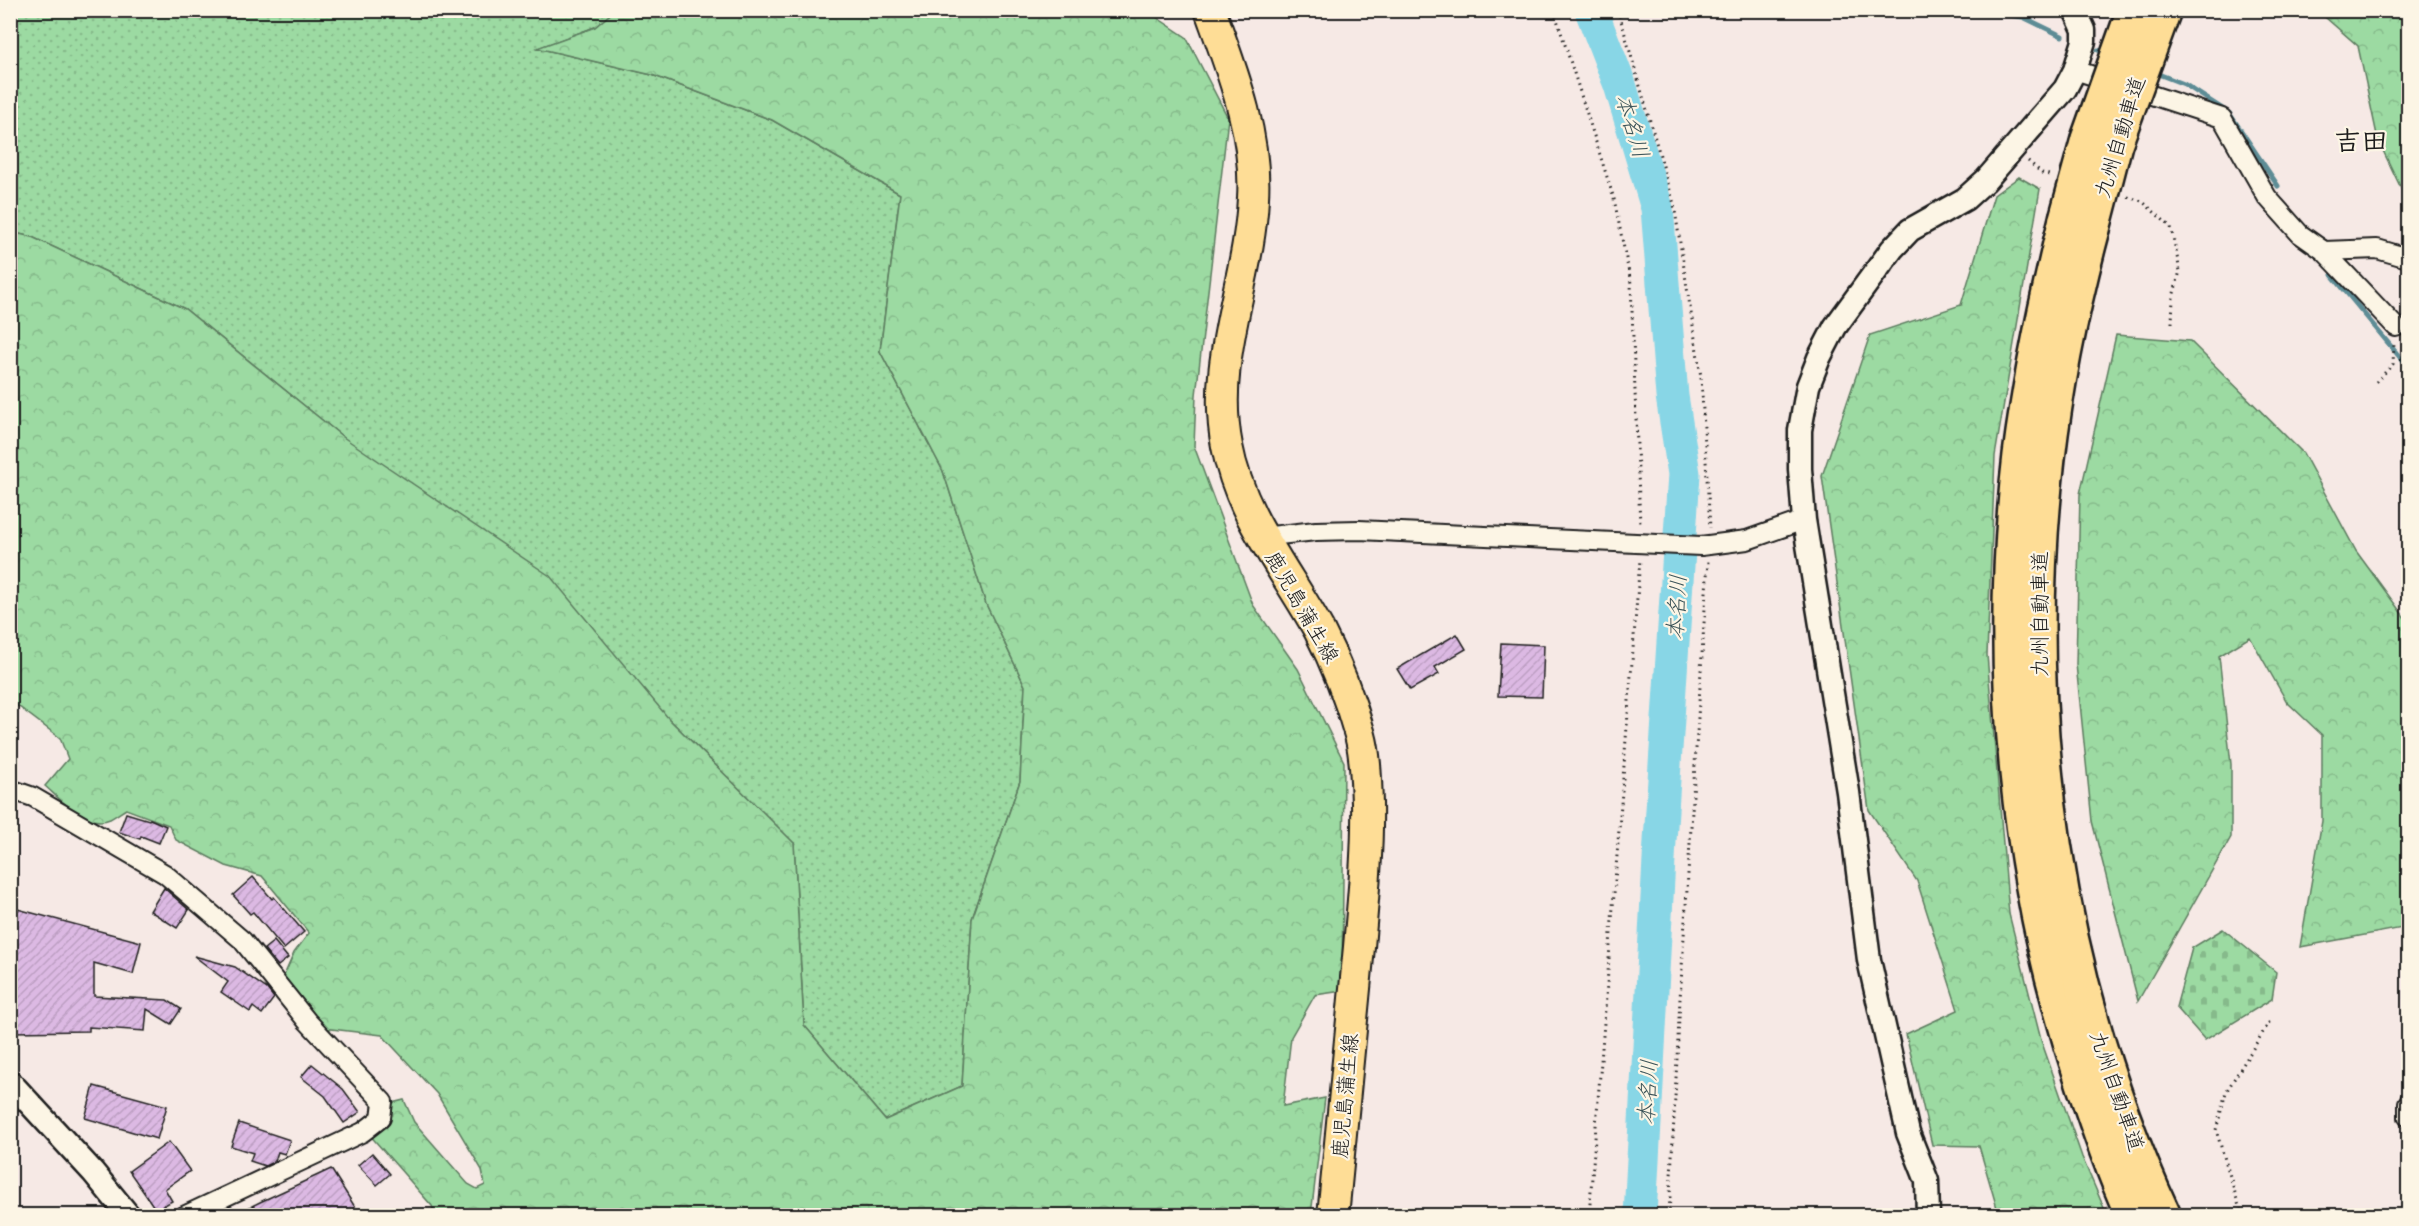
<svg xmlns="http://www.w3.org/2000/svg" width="2419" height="1226" font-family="'Gochi Hand','Klee One',sans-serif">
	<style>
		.grass { fill: url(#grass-dots); stroke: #5c7b5f; stroke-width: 1.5 }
		.forest { fill: url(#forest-crowns); stroke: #5c7b5f; stroke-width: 1.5 }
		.cemetery { fill: url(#cemetery-stones); stroke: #5c7b5f; stroke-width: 1.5 }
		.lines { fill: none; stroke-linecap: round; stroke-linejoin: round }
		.stream { stroke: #5d8c95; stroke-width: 5 }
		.river { stroke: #88d6e6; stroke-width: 33 }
		.building { fill: url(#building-hatch); stroke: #1c1c1c; stroke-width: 1.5 }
		.minor-casing { stroke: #1c1c1c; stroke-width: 22 }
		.tertiary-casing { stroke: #1c1c1c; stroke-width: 27 }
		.primary-casing { stroke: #1c1c1c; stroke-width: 34 }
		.motorway-casing { stroke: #1c1c1c; stroke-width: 38 }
		.path { stroke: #1c1c1c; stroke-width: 3; stroke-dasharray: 1.5 4.5; stroke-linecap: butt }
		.minor { stroke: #fcf5e5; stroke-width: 18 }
		.tertiary { stroke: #fcf5e5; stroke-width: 22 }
		.primary { stroke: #fedd96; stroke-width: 30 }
		.motorway { stroke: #fedd96; stroke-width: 33 }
		.motorway-bridge-casing { stroke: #1c1c1c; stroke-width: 38; stroke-linecap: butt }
		.motorway-bridge { stroke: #fedd96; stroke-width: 33 }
		.labels { text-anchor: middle; stroke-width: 4.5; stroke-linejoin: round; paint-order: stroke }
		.street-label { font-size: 21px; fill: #1c1c1c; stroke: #fcf5e5 }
		.water-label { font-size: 22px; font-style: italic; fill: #3c5459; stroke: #fcf5e5 }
		.district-label { font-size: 27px; font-weight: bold; fill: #1c1c1c; stroke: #fcf5e5 }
	</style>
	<defs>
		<pattern id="grass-dots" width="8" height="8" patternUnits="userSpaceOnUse" patternTransform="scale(1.5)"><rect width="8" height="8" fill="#9cdaa2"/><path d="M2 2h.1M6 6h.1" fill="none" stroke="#86ba8b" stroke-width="1.8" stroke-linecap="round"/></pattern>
		<pattern id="forest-crowns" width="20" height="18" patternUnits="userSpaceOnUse" patternTransform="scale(1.5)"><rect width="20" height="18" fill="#9cdaa2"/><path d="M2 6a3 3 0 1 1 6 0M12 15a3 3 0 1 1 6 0" fill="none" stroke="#86ba8b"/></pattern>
		<pattern id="cemetery-stones" width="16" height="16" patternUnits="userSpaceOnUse" patternTransform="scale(1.5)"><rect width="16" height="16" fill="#9cdaa2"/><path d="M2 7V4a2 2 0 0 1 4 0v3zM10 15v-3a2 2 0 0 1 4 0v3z" fill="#86ba8b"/></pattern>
		<pattern id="building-hatch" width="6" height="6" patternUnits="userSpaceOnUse" patternTransform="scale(1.5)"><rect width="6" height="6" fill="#dcb9e3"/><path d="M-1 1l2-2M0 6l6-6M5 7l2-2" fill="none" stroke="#bc9ec2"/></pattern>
	</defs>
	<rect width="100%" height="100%" fill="#f6e9e5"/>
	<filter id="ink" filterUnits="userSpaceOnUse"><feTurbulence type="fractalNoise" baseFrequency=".0167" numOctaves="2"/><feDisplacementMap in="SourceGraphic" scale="12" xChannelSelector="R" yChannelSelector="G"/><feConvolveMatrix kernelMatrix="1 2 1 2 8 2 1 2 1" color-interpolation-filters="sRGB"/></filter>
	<g filter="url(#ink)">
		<polygon class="grass" points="11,10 614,11 595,27 538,48 652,75 772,120 900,194 880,351 943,471 986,604 1025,686 1020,781 972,919 962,1086 885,1120 804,1025 794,843 669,719 343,437 185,309 32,237 11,232"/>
		<g class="forest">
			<path d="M614,11H1147L1186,37L1228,118L1196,395L1194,446L1253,605L1298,669L1344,762L1342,991L1315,995L1291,1037L1283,1106L1325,1098L1311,1215H435L432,1206L368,1133L392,1103L404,1100L414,1122L468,1184L477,1189L485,1185L482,1170L437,1094L382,1035L323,1028L283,978L294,953L309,933L262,876L226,866L176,840L169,825L126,809C121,812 116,816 110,819C87,829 60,799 45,786L68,759L60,738L19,707L11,703V232L32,237L185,309L343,437L550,576L669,719L794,843L804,1025L885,1120L962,1086L972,919L1020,781L1025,686L986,604L943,471L880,351L900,194L772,120L652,75L537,48L595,27Z"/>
			<polygon points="2318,11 2408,11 2408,203 2378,140 2358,46"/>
			<polygon points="2019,177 2040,189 1995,456 1987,655 2009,914 2041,1040 2082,1157 2107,1215 1999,1215 1979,1146 1932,1145 1906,1034 1958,1010 1917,881 1869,810 1822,476 1870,335 1961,305 1994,195"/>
			<polygon points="2116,335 2190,341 2303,453 2356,551 2408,622 2408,927 2300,947 2322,821 2322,735 2287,702 2250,637 2219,656 2231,764 2231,837 2138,1001 2092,821 2076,664 2080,494"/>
		</g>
		<polygon class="cemetery" points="2223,929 2276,972 2272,999 2205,1040 2176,1007 2192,948"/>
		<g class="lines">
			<g class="stream">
				<polyline points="1973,10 2023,17 2062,36"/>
				<polyline points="2098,50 2108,54"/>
				<polyline points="2153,72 2184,84 2229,113 2278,186"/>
				<polyline points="2332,275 2408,367"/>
			</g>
			<polyline class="river" points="1591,10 1620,85 1657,208 1672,396 1684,474 1660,841 1640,1216"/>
		</g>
		<g class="building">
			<polygon points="1457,634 1466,649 1435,667 1439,674 1410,690 1397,669"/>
			<polygon points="1501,643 1544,645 1542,697 1498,696"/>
			<polygon points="126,813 149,820 150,819 166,826 159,843 141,836 140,839 119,832"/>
			<polygon points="253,877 272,899 274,897 304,932 284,949 253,912 250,914 233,895"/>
			<polygon points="164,888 189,910 177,928 150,911"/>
			<polygon points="10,907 141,942 133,974 94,963 94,996 167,1000 181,1009 171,1024 147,1009 145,1031 89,1027 89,1031 10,1032"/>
			<polygon points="274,941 288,958 278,966 264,949"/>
			<polygon points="194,956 235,967 267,989 274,998 262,1014 253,1007 250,1012 221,992 228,982"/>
			<polygon points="312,1064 343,1089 360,1112 344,1123 325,1096 301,1077"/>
			<polygon points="94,1086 167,1106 157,1139 85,1118"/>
			<polygon points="239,1123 290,1140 285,1154 278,1152 275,1161 265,1166 250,1161 253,1153 231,1146"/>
			<polygon points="169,1142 190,1171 165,1189 172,1201 156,1210 129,1171"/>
			<polygon points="372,1153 390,1174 377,1185 358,1165"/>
			<polygon points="331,1169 360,1215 234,1215 260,1202"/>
		</g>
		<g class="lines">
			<g class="minor-casing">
				<g id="minor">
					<polyline points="2075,70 2222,118 2267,197 2300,234 2324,251 2377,249 2408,258"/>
					<polyline points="2324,251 2396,327"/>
					<polyline points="1261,537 1316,531 1359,530 1701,546 1747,540 1804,520"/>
					<polyline points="10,789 33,797 165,874 242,940 307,1021 383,1102 381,1118 363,1132 184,1216"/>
					<polyline points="2408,1103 2408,1117"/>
				</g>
			</g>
			<g class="tertiary-casing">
				<g id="tertiary">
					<polyline points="10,1082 93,1172 129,1216"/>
					<polyline points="1928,1216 1927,1181 1908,1133 1869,960 1848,792 1804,520 1800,469 1800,430 1808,386 1819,358 1835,327 1892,249 1910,230 1965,199 1986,180 2065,89 2075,70 2084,41 2084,30 2075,10"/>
				</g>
			</g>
			<g class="primary-casing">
				<path id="primary" d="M1210,10C1232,71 1257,133 1253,198C1249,283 1210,360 1227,446C1240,516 1286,570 1319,630C1336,663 1350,699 1360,735C1366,757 1366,781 1367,803C1368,852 1363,899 1359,947C1350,1037 1342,1126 1333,1216"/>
			</g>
			<g class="motorway-casing">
				<g id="motorway">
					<path d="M2066,219C2047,297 2030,375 2020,455C1995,668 2016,883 2084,1086C2099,1130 2114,1174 2133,1216"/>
					<path d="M2093,229C2073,304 2057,380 2048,458C2018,713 2056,982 2164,1216"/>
				</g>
			</g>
			<g class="path">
				<polyline points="1554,10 1614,199 1631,283 1640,526"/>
				<polyline points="1618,10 1674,204 1701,377 1710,528"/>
				<polyline points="2028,161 2042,173 2053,176"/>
				<polyline points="2128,197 2142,201 2171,227 2180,271 2173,297 2172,323"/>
				<polyline points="2376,382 2393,364 2394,343"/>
				<polyline points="1589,1216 1640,559"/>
				<polyline points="1669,1216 1680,999 1708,561"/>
				<polyline points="2242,1216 2216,1130 2226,1092 2270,1021"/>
			</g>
			<use href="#minor" class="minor"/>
			<use href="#tertiary" class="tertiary"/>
			<use href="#primary" class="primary"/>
			<use href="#motorway" class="motorway"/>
			<g class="motorway-bridge-casing">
				<g id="motorway-bridge">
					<polyline points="2066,219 2088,139 2134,10"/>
					<polyline points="2093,229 2115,144 2164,10"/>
				</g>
			</g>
			<use href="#motorway-bridge" class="motorway-bridge"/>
		</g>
	</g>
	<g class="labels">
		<g class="street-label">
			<text transform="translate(2120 137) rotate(-73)" y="7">九州自動車道</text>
			<text transform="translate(1302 607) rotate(60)" y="7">鹿児島蒲生線</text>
			<text transform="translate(2040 614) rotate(-90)" y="7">九州自動車道</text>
			<text transform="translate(2117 1091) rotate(71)" y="7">九州自動車道</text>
			<text transform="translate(1345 1096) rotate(-85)" y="7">鹿児島蒲生線</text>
		</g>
		<g class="water-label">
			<text transform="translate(1633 126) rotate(73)" y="8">本名川</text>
			<text transform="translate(1676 607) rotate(-87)" y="8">本名川</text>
			<text transform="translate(1647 1092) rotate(-87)" y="8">本名川</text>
		</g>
		<g class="district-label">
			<text x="2361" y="150">吉田</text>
		</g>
	</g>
	<rect width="2419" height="1226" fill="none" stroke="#fcf5e5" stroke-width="36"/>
	<rect x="18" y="18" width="2383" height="1190" fill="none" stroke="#1c1c1c" stroke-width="2" filter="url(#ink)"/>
</svg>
